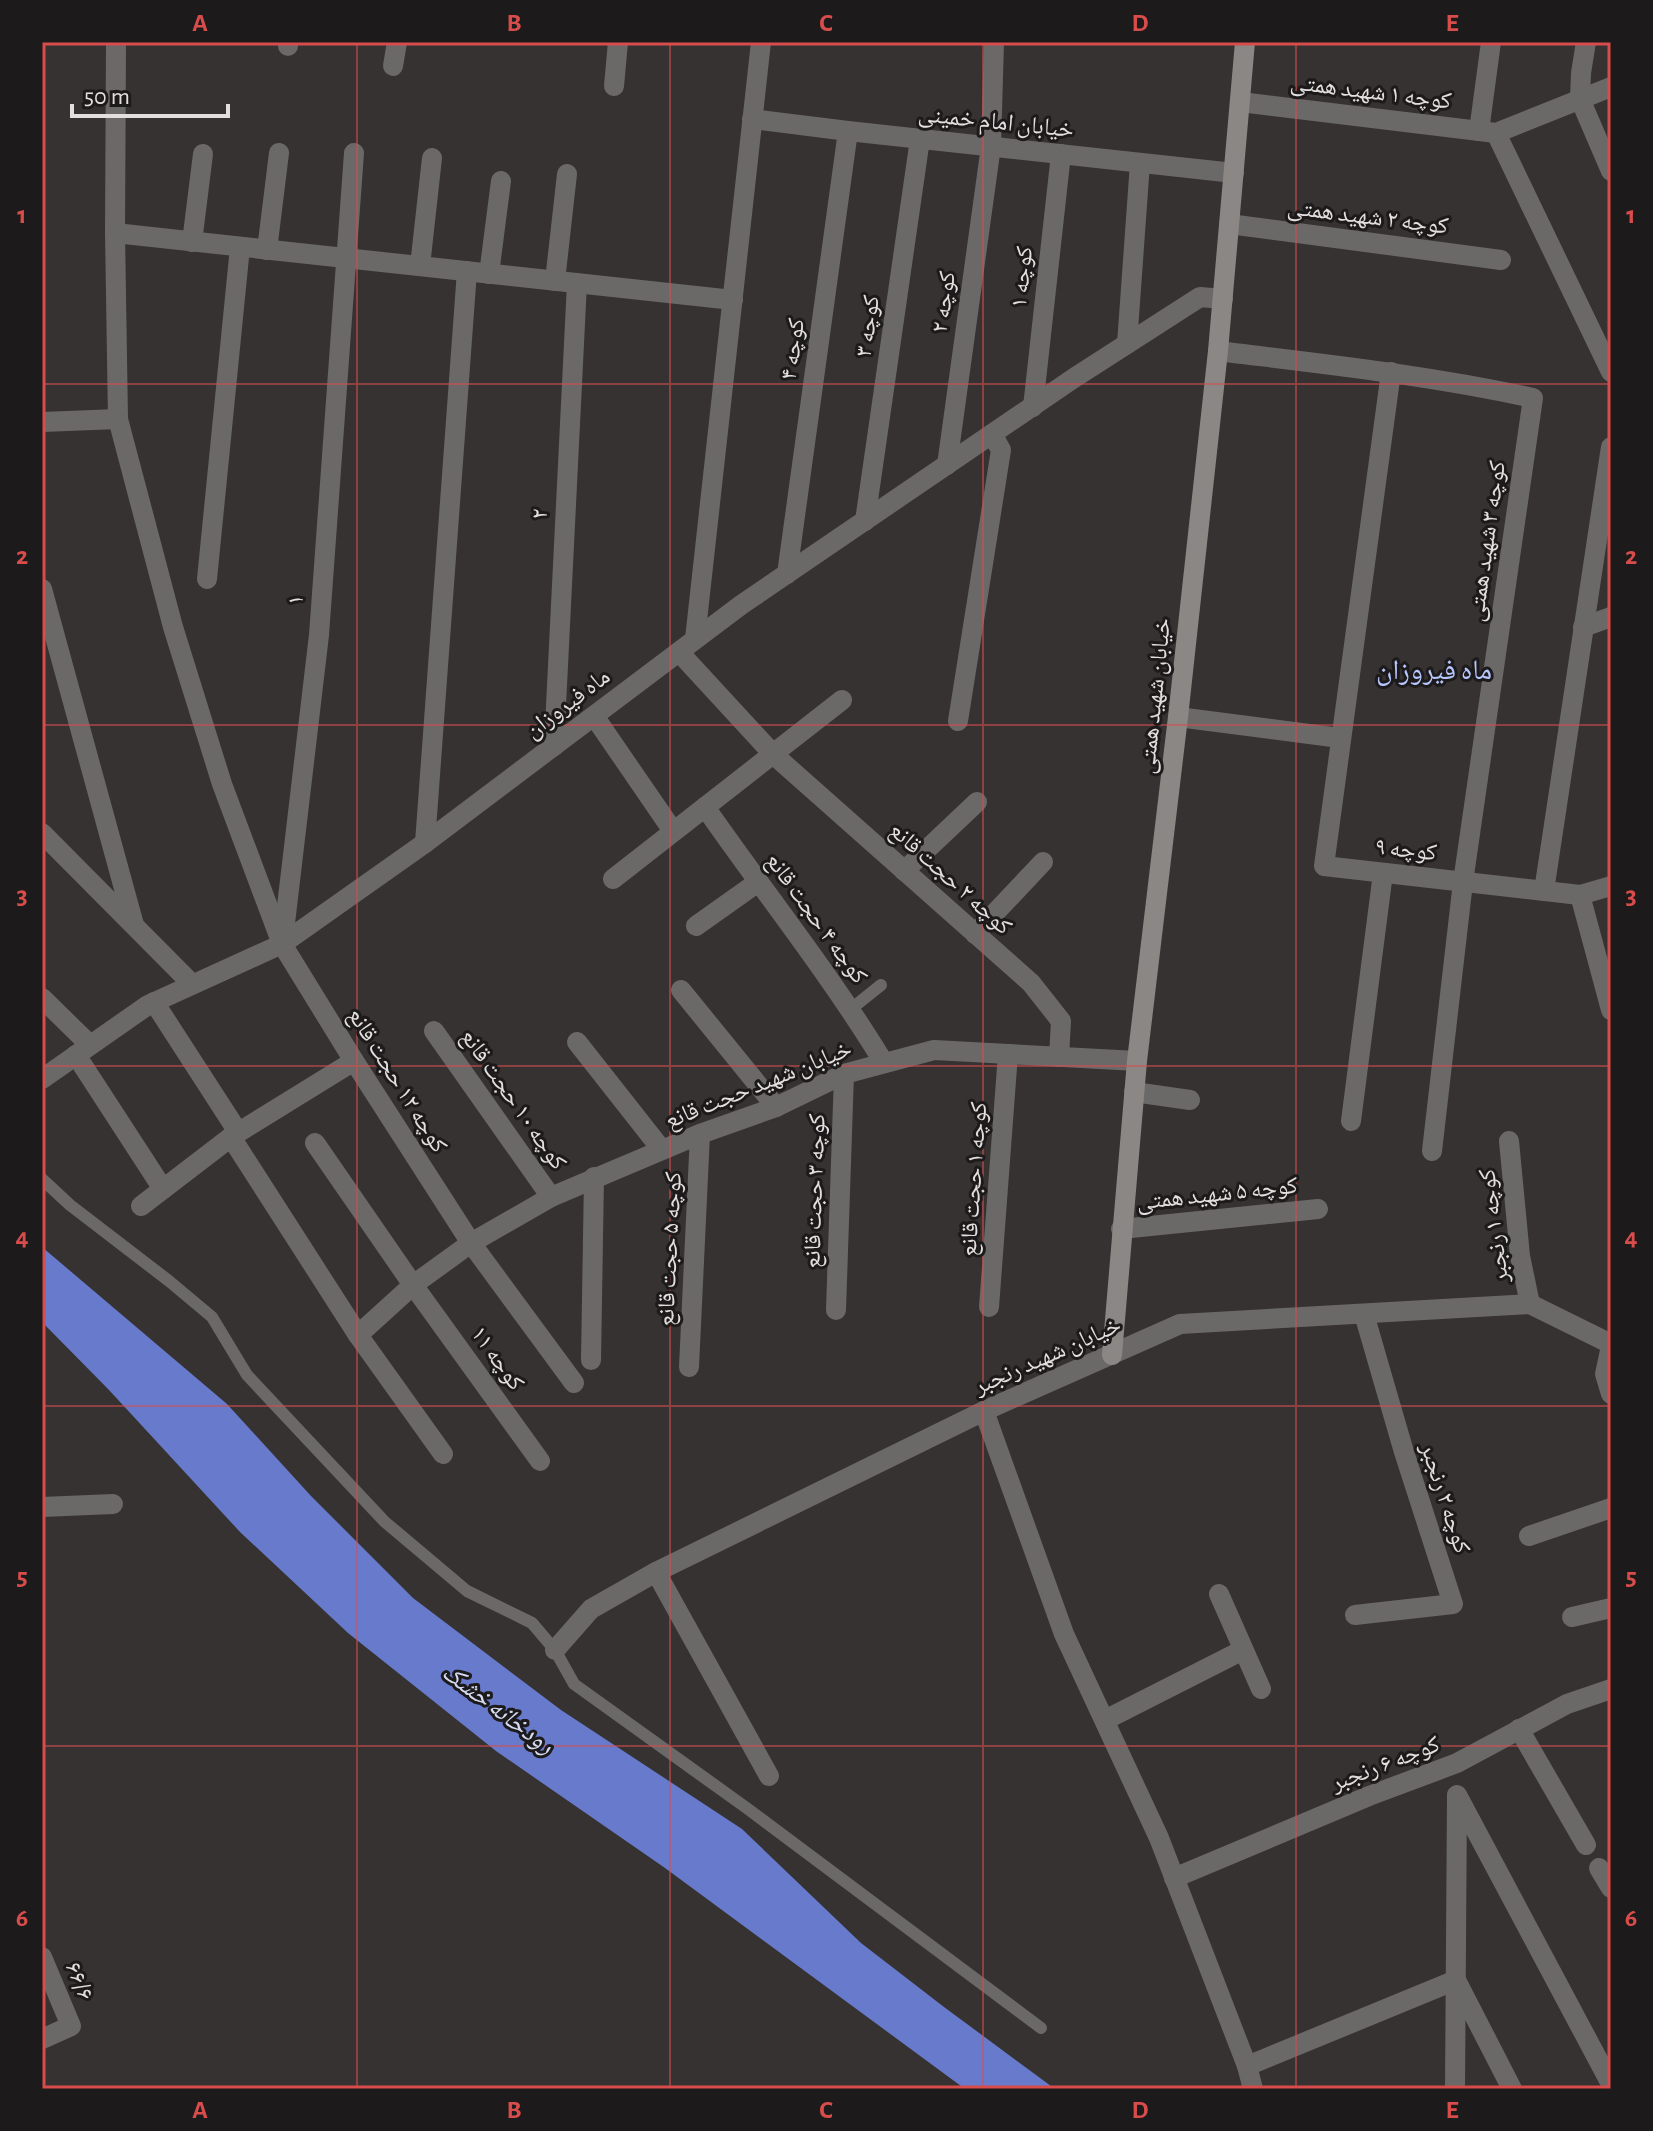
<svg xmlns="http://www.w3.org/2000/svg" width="1653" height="2131" font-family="'Alegreya Sans','Noto Naskh Arabic',sans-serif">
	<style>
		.water { fill: #677acc }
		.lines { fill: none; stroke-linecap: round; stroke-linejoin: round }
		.lane { stroke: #6b6968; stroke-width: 12 }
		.street { stroke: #6b6968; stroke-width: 20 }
		.secondary { stroke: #8a8785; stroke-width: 20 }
		.grid { fill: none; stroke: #d84d4c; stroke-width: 2; stroke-opacity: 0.55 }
		.labels { text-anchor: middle; stroke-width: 6; stroke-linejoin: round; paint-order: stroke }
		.street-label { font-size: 24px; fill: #e2dfde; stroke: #1c1a1a }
		.water-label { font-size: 26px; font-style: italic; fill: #d4dbf1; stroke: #1c1a1a }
		.quarter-label { font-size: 28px; fill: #b6c6fe; stroke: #1c1a1a }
		.neatline { fill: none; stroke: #d84d4c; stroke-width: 3 }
		.grid-label { font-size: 26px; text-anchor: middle; font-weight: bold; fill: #d84d4c }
	</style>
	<rect width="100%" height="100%" fill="#363231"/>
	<polygon class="water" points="42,1247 227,1404 311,1496 413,1598 561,1710 742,1829 861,1943 944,2007 1055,2089 965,2089 665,1868 496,1751 348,1633 240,1532 109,1390 42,1322"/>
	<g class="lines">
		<g class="lane">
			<polyline points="851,1009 881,985"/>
			<polyline points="42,1179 70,1205 169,1281 212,1317 247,1375 385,1522 467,1591 532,1623 555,1650 574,1684 748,1809 1041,2028"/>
		</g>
		<g class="street">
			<polyline points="116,42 115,233 118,419 173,627 222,784 282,944 354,1061 471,1243 574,1383"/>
			<polyline points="1586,42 1581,73 1580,99 1611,171"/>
			<polyline points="288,46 288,42"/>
			<polyline points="393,66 397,42"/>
			<polyline points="614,86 618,42"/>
			<polyline points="1240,102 1496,133 1611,87"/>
			<polyline points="752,119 848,131 1234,173"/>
			<polyline points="1479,131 1491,42"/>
			<polyline points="1496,133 1611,372"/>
			<polyline points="1229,224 1501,260"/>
			<polyline points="115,233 733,300"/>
			<polyline points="192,242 203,154"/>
			<polyline points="267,250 279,153"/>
			<polyline points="420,266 432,158"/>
			<polyline points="489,274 501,181"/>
			<polyline points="555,281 567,174"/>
			<polyline points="1127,344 1140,163"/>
			<path d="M1218,351C1323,364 1429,375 1533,398L1463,882L1432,1151"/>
			<polyline points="1391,372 1324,866 1580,895 1611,886"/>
			<polyline points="1033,407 1061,154"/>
			<polyline points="42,422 118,419"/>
			<polyline points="947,465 991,146 994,42"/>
			<polyline points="865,521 920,139"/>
			<polyline points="787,574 848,131"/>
			<polyline points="207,579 240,247"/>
			<polyline points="42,589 134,925"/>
			<polyline points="1583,627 1611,617"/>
			<polyline points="695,639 761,42"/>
			<polyline points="679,652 774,755 1031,983 1061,1021 1059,1057"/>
			<polyline points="594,716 673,831"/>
			<polyline points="1178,717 1340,738"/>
			<polyline points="958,721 1001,450 992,434"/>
			<polyline points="554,746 577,283"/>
			<path d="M705,807C764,892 830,974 884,1063"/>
			<polyline points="42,833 192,984"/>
			<polyline points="425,843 467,271"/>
			<polyline points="904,871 977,802"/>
			<polyline points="613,879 842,700"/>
			<polyline points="1544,891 1611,447"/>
			<polyline points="1580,895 1611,1010"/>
			<polyline points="696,926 758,882"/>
			<polyline points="975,934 1043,862"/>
			<polyline points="283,940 319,635 354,153"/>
			<polyline points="681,990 776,1107"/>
			<polyline points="42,998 90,1045"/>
			<polyline points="154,1002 238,1132"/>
			<polyline points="434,1031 551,1197"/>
			<polyline points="577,1042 662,1150"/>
			<polyline points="76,1055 163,1189"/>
			<polyline points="42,1079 148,1005 282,944 425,843 741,605 1074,378 1200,297 1223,299"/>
			<polyline points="1134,1092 1190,1100"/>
			<polyline points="1351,1121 1383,873"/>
			<polyline points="231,1137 358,1335 443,1454"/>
			<polyline points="1509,1141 1520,1256 1530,1304"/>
			<polyline points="315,1143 413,1285 540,1461"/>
			<polyline points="141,1206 231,1137 354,1061"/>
			<polyline points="1121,1229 1318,1209"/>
			<polyline points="989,1307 1008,1054"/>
			<polyline points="836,1310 844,1074"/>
			<polyline points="358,1335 413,1285 471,1243 551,1197 700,1134 776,1107 844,1074 934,1050 1137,1061"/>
			<polyline points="1611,1346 1605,1374 1611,1394"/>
			<polyline points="591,1360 594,1177"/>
			<polyline points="689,1367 700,1134"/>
			<polyline points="984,1411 1064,1634 1159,1838 1247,2066 1253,2089"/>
			<polyline points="42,1507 113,1504"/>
			<polyline points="1529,1536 1611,1508"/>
			<polyline points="656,1572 769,1776"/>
			<polyline points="1219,1594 1261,1689"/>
			<polyline points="1355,1615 1453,1604 1404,1452 1364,1314"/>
			<polyline points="1572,1617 1611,1608"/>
			<polyline points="555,1650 591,1609 656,1572 984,1411 1180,1324 1530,1304 1611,1344"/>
			<polyline points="1105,1720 1243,1650"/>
			<polyline points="1519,1729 1586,1845"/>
			<polyline points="1457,1795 1611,2084"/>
			<polyline points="1599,1868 1611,1888"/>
			<polyline points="1174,1878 1369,1796 1457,1763 1567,1704 1611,1689"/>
			<polyline points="42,1957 71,2026 42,2039"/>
			<polyline points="1247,2066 1456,1980 1512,2089"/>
			<polyline points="1455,2089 1457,1797"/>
		</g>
		<polyline class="secondary" points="1112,1355 1137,1061 1178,717 1218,351 1245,42"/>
	</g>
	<path class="grid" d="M357,42V2089M670,42V2089M983,42V2089M1296,42V2089M42,384H1611M42,725H1611M42,1066H1611M42,1406H1611M42,1746H1611"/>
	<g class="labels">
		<g class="street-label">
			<text transform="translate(1371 91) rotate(7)" y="8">کوچه ۱ شهید همتی</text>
			<text transform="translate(996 121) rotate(6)" y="8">خیابان امام خمینی</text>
			<text transform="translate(1368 216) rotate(7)" y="8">کوچه ۲ شهید همتی</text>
			<text transform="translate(1021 277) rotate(-84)" y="8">کوچه ۱</text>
			<text transform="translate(943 302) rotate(-82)" y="8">کوچه ۲</text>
			<text transform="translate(867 326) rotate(-82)" y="8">کوچه ۳</text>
			<text transform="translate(792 349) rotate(-82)" y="8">کوچه ۴</text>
			<text transform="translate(539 514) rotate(-87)" y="8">۲</text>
			<text transform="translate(1486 541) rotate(-82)" y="8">کوچه ۳ شهید همتی</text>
			<text transform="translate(295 600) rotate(-86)" y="8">۱</text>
			<text transform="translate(1154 696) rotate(-84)" y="8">خیابان شهید همتی</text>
			<text transform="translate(567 703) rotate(-37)" y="8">ماه فیروزان</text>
			<text transform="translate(1406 849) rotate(6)" y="8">کوچه ۹</text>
			<text transform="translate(951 878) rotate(42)" y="8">کوچه ۲ حجت قانع</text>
			<text transform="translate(817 918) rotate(54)" y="8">کوچه ۴ حجت قانع</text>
			<text transform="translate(398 1080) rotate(58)" y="8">کوچه ۱۲ حجت قانع</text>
			<text transform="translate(758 1084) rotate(-22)" y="8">خیابان شهید حجت قانع</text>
			<text transform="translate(514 1099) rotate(55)" y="8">کوچه ۱۰ حجت قانع</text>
			<text transform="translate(973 1179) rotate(-86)" y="8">کوچه ۱ حجت قانع</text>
			<text transform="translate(814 1191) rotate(-88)" y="8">کوچه ۳ حجت قانع</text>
			<text transform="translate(1217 1193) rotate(-6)" y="8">کوچه ۵ شهید همتی</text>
			<text transform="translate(1493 1226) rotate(-97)" y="8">کوچه ۱ رنجبر</text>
			<text transform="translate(669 1249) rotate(-87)" y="8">کوچه ۵ حجت قانع</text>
			<text transform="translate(1047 1355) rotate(-24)" y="8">خیابان شهید رنجبر</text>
			<text transform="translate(498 1358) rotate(54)" y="8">کوچه ۱۱</text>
			<text transform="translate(1446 1498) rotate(72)" y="8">کوچه ۲ رنجبر</text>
			<text transform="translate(1385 1763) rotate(-21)" y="8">کوچه ۶ رنجبر</text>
			<text transform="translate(80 1981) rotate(67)" y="8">۶۶/۶</text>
		</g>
		<g class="water-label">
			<text transform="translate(499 1708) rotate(37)" y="9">رودخانه خشک</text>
		</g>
		<g class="quarter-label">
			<text x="1434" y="679">ماه فیروزان</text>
		</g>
	</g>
	<rect width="1653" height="2131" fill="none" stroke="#1c1a1a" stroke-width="88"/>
	<path d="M72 104v12h156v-12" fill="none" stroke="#e2dfde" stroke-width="4"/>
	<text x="84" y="104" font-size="24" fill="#e2dfde" stroke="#1c1a1a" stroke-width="6" paint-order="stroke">50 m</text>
	<rect x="44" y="44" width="1565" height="2043" class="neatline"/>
	<g class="grid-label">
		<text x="200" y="31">A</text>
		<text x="514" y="31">B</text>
		<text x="826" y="31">C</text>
		<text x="1140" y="31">D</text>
		<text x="1452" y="31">E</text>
		<text x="22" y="223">1</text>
		<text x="1631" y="223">1</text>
		<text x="22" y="564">2</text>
		<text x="1631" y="564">2</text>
		<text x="22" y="904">3</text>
		<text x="1631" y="904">3</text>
		<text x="22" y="1245">4</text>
		<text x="1631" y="1245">4</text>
		<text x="22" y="1585">5</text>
		<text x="1631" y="1585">5</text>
		<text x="22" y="1926">6</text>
		<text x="1631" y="1926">6</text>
		<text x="200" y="2118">A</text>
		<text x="514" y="2118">B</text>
		<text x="826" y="2118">C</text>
		<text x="1140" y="2118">D</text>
		<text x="1452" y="2118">E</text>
	</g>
</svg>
